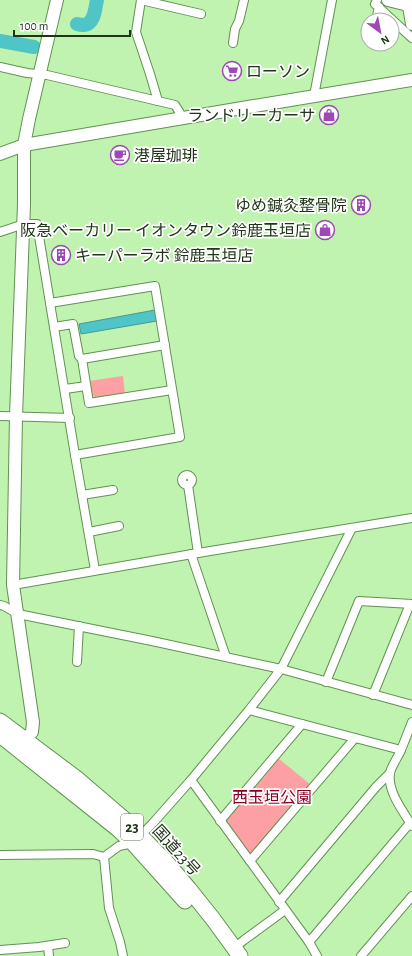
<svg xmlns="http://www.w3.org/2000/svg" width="412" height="956" font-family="'Alegreya Sans','Noto Sans JP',sans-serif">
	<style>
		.green { fill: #fca0a3 }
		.water { fill: #50c5c8; stroke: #429a94 }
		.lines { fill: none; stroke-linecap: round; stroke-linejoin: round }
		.river { stroke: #50c5c8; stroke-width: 14 }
		.street-casing { stroke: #629152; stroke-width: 10 }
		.secondary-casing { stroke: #629152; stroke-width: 14 }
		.highway-casing { stroke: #629152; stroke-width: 17 }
		.street { stroke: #fff; stroke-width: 8 }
		.secondary { stroke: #fff; stroke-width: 12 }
		.highway { stroke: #fff; stroke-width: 15 }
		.labels { text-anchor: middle; stroke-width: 3.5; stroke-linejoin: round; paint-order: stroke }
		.shield { fill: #fff; stroke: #63715e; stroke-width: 1 }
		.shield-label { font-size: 15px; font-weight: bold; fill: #203419 }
		.poi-label { font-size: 16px; fill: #203419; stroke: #fff; text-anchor: start }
		.park-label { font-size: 16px; fill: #890024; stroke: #fff }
		.street-label { font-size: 16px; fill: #203419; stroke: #fff }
	</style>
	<rect width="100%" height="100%" fill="#c0f3af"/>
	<g class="green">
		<polygon points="123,376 125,394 98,399 91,394 89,381"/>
		<polygon points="278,758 311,785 252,854 248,854 226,823 227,818"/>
	</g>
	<polygon class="water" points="155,310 157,321 81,334 79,324"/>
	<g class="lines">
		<g class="river">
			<path d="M77,24C80,25 82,25 84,25C95,24 95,8 97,0"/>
			<polyline points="0,41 34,47"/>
		</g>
		<g class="street-casing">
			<g id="street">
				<polyline points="141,0 136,32 150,74 158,101"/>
				<polyline points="141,0 201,14"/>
				<polyline points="377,0 375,4 412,38"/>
				<polyline points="376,20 379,7"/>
				<polyline points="233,43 235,29 239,21 244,0"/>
				<polyline points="0,67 27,73 47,75 175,105 180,113 181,119"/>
				<polyline points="314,96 332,0"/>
				<polyline points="0,232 24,224 37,224 75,455 95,570"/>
				<polyline points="50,303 155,286 180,437 75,455"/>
				<polyline points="54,327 73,324 79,356 82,359 89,403 172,390"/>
				<polyline points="82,359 165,345"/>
				<polyline points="65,389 86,386"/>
				<polyline points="0,416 70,418"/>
				<circle cx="187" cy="480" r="5"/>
				<polyline points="188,485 198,553"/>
				<polyline points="82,495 113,490"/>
				<polyline points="89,532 119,526"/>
				<polyline points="191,554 226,657"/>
				<polyline points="13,585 198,553 412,518"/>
				<polyline points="0,605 4,606 18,614 152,641 281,669 412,705"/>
				<polyline points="77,662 79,626"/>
				<polyline points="326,682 359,601 412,604"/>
				<polyline points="373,695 410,604"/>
				<polyline points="249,710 401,750 412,722"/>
				<path d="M401,750C398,757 391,767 390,773C387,791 403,811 412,826"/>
				<polyline points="191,780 309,942 317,956"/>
				<polyline points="220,821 302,724"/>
				<polyline points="0,855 93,854 104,857 119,846 133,843 153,823 191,780 249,710 281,669 352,528"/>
				<polyline points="104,857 109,908 120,942 123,956"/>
				<polyline points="250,861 355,738"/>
				<polyline points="279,902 376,787 390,773"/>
				<polyline points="309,942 410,823"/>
				<polyline points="48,946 49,956"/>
				<polyline points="234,948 244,940 285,910"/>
				<polyline points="0,950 39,947 65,943"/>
				<polyline points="361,956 412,896"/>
			</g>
		</g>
		<g class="secondary-casing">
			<g id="secondary">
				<polyline points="388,0 408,5"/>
				<polyline points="408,0 412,24"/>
				<polyline points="0,154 24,145 254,106 412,80"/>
				<polyline points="20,747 32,732 33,722 13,585 16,416 24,204 24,145 29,119 57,0"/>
			</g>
		</g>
		<g class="highway-casing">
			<g id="highway">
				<polyline points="0,721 76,778 125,820 168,864 189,889 213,919 240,956"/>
				<polyline points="0,735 118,829 133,843 185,901"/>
			</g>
		</g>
		<use href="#street" class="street"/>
		<use href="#secondary" class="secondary"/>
		<use href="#highway" class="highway"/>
	</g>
	<defs>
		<g id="supermarket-ring" transform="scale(1)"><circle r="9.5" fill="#fff" stroke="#9d48b6" stroke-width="1.5"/><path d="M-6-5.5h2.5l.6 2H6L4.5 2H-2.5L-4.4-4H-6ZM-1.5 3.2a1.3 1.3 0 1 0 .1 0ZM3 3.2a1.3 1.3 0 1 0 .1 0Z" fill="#9d48b6"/></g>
		<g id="shop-ring" transform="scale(1)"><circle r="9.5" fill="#fff" stroke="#9d48b6" stroke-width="1.5"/><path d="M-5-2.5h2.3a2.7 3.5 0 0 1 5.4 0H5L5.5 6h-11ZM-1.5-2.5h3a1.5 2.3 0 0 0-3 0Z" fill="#9d48b6"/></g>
		<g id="cafe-ring" transform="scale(1)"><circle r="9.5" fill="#fff" stroke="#9d48b6" stroke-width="1.5"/><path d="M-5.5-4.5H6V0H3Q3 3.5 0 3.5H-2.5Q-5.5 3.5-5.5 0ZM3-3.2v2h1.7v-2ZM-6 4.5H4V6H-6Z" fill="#9d48b6"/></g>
		<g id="building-ring" transform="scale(1)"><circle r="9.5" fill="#fff" stroke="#9d48b6" stroke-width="1.5"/><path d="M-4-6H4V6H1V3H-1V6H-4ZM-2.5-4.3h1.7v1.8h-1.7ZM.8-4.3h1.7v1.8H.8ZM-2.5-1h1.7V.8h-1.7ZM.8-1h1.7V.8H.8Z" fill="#9d48b6"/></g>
	</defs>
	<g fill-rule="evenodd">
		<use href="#supermarket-ring" x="232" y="71"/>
		<use href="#shop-ring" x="329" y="115"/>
		<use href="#cafe-ring" x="120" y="155"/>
		<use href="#building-ring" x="361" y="205"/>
		<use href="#shop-ring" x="325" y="230"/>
		<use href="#building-ring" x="61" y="255"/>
	</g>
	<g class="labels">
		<rect class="shield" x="121" y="814" width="22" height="26" rx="3"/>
		<g class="shield-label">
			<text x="132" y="832">23</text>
		</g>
		<g class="poi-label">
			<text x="246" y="77">ローソン</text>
			<text x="315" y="121" text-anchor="end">ランドリーカーサ</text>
			<text x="134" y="161">港屋珈琲</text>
			<text x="347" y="211" text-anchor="end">ゆめ鍼灸整骨院</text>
			<text x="311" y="236" text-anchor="end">阪急ベーカリー イオンタウン鈴鹿玉垣店</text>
			<text x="75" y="261">キーパーラボ 鈴鹿玉垣店</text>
		</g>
		<g class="park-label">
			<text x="272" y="803">西玉垣公園</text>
		</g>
		<g class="street-label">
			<text transform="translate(177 850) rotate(48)" y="6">国道23号</text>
		</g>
	</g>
	<g transform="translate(380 32) rotate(148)"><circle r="19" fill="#ffffff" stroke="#a6aea3"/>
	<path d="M0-3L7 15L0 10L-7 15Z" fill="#9d48b6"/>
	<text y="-6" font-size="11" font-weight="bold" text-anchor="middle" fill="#203419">N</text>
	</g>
	<path d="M14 30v6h116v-6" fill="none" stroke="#203419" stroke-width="2"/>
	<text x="20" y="30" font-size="12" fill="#203419" stroke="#ffffff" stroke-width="3" paint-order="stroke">100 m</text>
</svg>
